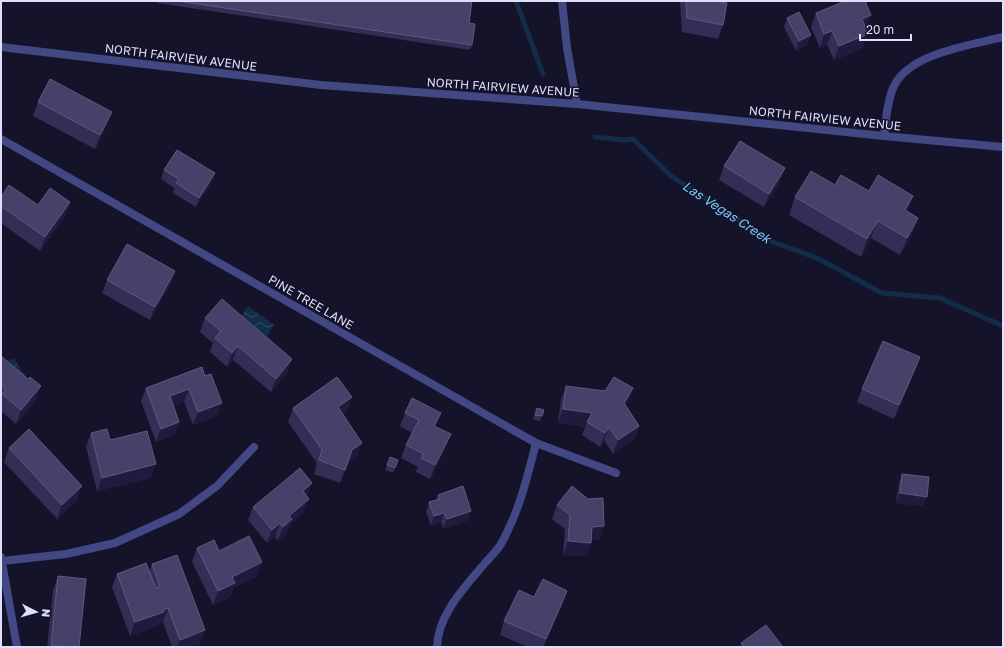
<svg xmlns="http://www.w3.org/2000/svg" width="1004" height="648" viewBox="0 0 1004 648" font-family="'Golos Text',sans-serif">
  <defs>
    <pattern id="water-waves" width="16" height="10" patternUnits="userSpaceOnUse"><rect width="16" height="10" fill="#122d4a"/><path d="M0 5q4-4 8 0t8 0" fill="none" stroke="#344b65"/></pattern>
  </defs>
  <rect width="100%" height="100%" fill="#15132a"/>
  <path fill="url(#water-waves)" d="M248,306L274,325L267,336L241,317Z
    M14,358L30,385L5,363Z"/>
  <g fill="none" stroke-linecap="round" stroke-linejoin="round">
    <path stroke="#122d4a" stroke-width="5" d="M516,1L543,74
      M595,137L624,140L633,139L671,176L773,242L817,258L882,293L940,298L1003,326"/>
    <path stroke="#434885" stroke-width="8" d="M437,647C438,614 465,587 485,563C490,557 497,551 501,544C519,512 527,478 536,443"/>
    <path stroke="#434885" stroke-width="8" d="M562,1L567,48L577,104
      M1003,37C971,45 910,53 894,86C887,101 886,120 884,136L1003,147
      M1,139L536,443L616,473
      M1,557L17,647
      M2,561L66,554L115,543L179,514L217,486L254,447"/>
    <path stroke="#434885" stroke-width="8" d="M1,47L321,85L577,104L884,136"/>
  </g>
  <path fill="#322e56" d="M157,1H472L469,23L472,45L470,50L157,3Z
    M680,1H715L723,25L718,39L682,32Z
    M816,13L866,28L863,48L834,60L827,45L820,48L811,27Z
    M787,18L808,45L796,51L784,27Z
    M38,102L107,125L95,149L33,116Z
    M724,166L785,168L780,182L764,207L719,180Z
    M164,170L211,183L196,207L173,193L174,188L161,179Z
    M835,185L869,191L913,196L907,211L918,218L912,235L900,255L871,238L861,257L789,215L795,197Z
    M1,197L38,205L70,202L65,216L40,251L1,223Z
    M175,271L170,285L150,320L102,293L107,280Z
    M205,318L292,359L287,373L271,392L233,360L227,367L210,352L213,343L200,332Z
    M1,356L36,400L16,424L1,411Z
    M920,357L915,371L894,419L857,402L862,389Z
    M202,367L217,416L193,425L184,402L174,406L179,422L174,435L156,442L141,401L146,388Z
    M566,386L605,391L633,388L628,402L626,406L639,426L634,439L613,454L604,440L600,447L582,435L585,427L558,423L561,400Z
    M293,408L347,411L342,414L357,456L348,463L340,483L314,474L317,463L288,422Z
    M537,408L544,410L540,421L533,419Z
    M405,413L436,426L446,447L430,479L416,472L418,467L401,458L406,445L412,433L400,426Z
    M91,433L110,440L151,478L97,491L86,447Z
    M9,448L77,500L57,519L4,462Z
    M390,457L398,460L393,473L385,470Z
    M902,474L923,506L896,503L899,483Z
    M438,495L471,511L468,520L443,529L441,522L431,526L426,512L429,502L436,500Z
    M307,496L304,512L290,525L287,533L278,540L275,537L267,543L248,520L253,507Z
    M557,505L600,540H592L586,556L563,555L565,529L552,519Z
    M197,548L219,551L257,576L233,588L230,597L213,605L192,562Z
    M152,564L200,644L192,647H172L163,622L160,623L159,625L130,636L112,587L117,574L149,572Z
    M58,576L79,647H47L53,590Z
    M563,604L543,647H528L500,635L504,621Z
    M741,643L783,647H740Z"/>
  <path fill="#1f1b3d" d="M871,15L866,28L857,32L862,19Z
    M832,31L827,45L820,48L824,34Z
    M868,34L863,48L834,60L839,46Z
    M811,35L808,45L796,51L799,41Z
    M112,112L107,125L95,149L100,135Z
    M785,168L780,182L764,207L769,194Z
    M215,173L211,183L196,207L199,198Z
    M913,196L906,213L905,210Z
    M70,202L65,216L40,251L45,237Z
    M918,218L912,235L900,255L907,238Z
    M878,221L871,238L861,257L867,239Z
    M175,271L170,285L150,320L155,307Z
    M238,346L233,360L227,367L232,353Z
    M920,357L915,371L894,419L899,405Z
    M292,359L287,373L271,392L276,379Z
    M41,386L36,400L16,424L21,410Z
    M633,388L628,402L619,416L624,403Z
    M189,389L184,402L165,409L170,396Z
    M352,397L347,411L333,421L338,407Z
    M222,403L217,416L193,425L198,412Z
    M563,409L592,413L587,422L585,427L558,423Z
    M441,413L436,426H434Z
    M179,422L174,435L156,442L161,429Z
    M639,426L634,439L613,454L618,440Z
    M609,427L604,440L600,447L605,433Z
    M451,434L446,447L430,479L435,465Z
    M362,443L357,456L347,463L352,450Z
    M156,464L151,478L97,491L102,478Z
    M312,483L307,496L303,491Z
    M82,486L77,500L57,519L62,505Z
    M900,493L927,497L923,506L896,503Z
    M309,499L304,512L290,525L287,533L278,540L283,527L289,516Z
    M471,511L468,520L443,529L447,519Z
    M444,513L441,522L431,526L434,516Z
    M280,523L275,537L267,543L272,530Z
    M604,526L600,540H587L592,527Z
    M568,541L591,543L586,556L563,555Z
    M262,562L257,576L233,588L230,597L213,605L218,591L232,577Z
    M567,591L563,604L543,647L546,639Z
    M168,608L163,622L160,623L159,625L130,636L135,622L163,610Z
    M205,630L200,644L192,647H177L180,640Z
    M51,645L67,647H50Z"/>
  <path fill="#454168" stroke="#5d5a7f" d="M178,1H472L469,23L475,24L472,45Z
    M686,1H715L727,3L723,25L687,18Z
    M845,1H865L871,15L862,19L868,34L839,46L832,31L824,34L816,13Z
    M799,12L811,35L799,41L787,18Z
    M50,79L112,112L100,135L38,102Z
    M740,141L785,168L769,194L724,166Z
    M177,150L215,173L199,198L176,183L179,179L164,170Z
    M811,171L835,185L841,175L869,191L878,175L913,196L905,210L918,218L907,238L878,221L867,239L795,197Z
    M9,185L38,205L50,188L70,202L45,237L1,206V197Z
    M127,244L175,271L155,307L107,280Z
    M222,299L292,359L276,379L238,346L232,353L215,338L221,331L205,318Z
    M883,341L920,357L899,405L862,389Z
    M1,356L28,379L30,377L41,386L21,410L2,394L6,390L1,386Z
    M202,367L205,376L211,374L222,403L198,412L189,389L170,396L179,422L161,429L146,388Z
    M337,377L352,397L338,407L362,443L352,450L345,470L319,460L322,450L293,408Z
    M614,377L633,388L624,403L639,426L618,440L609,427L605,433L587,422L592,413L563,409L566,386L605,391Z
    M412,398L441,413L434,426L451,434L435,465L421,458L424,454L406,445L419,420L405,413Z
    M537,408L544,410L542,416L535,415Z
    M29,429L82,486L62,505L9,448Z
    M107,429L110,440L147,431L156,464L102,478L91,433Z
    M390,457L398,460L395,468L387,465Z
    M300,468L312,483L303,491L309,499L289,516L292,519L283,527L280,523L272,530L253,507Z
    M902,474L929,477L927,497L900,493Z
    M463,486L471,511L447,519L444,513L434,516L429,502L440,499L438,495Z
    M572,486L588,499L603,498L604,526L592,527L591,543L568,541L570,515L557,505Z
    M249,536L262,562L232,577L235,583L218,591L197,548L214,540L219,551Z
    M177,555L205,630L180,640L168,608L163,610L164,612L135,622L117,574L146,563L156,588L160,587L152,564Z
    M58,576L86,579L79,647H67L51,645Z
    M543,579L567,591L546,639L504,621L519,590L534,597Z
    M766,625L783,647H745L741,643Z"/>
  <g text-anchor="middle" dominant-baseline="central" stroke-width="3" stroke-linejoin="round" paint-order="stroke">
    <g font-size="12" fill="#dfdffc" stroke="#15132a">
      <text transform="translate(181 57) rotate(7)">NORTH FAIRVIEW AVENUE</text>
      <text transform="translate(503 87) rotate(4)">NORTH FAIRVIEW AVENUE</text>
      <text transform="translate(825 118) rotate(6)">NORTH FAIRVIEW AVENUE</text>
      <text transform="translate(311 302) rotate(30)">PINE TREE LANE</text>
    </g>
    <g font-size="13" font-style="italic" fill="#76c8f4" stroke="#15132a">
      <text transform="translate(727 212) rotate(33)">Las Vegas Creek</text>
    </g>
  </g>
  <rect width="1004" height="648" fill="none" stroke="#dfdffc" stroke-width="4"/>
  <g transform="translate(36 612) rotate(96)" stroke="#15132a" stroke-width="3" paint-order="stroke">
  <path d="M0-3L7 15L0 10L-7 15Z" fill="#dfdffc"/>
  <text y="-6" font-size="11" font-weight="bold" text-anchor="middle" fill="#dfdffc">N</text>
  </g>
  <path d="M860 34v6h51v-6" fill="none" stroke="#dfdffc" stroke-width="2"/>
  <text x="866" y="34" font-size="12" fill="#dfdffc" stroke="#15132a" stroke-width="3" paint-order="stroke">20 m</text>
</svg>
